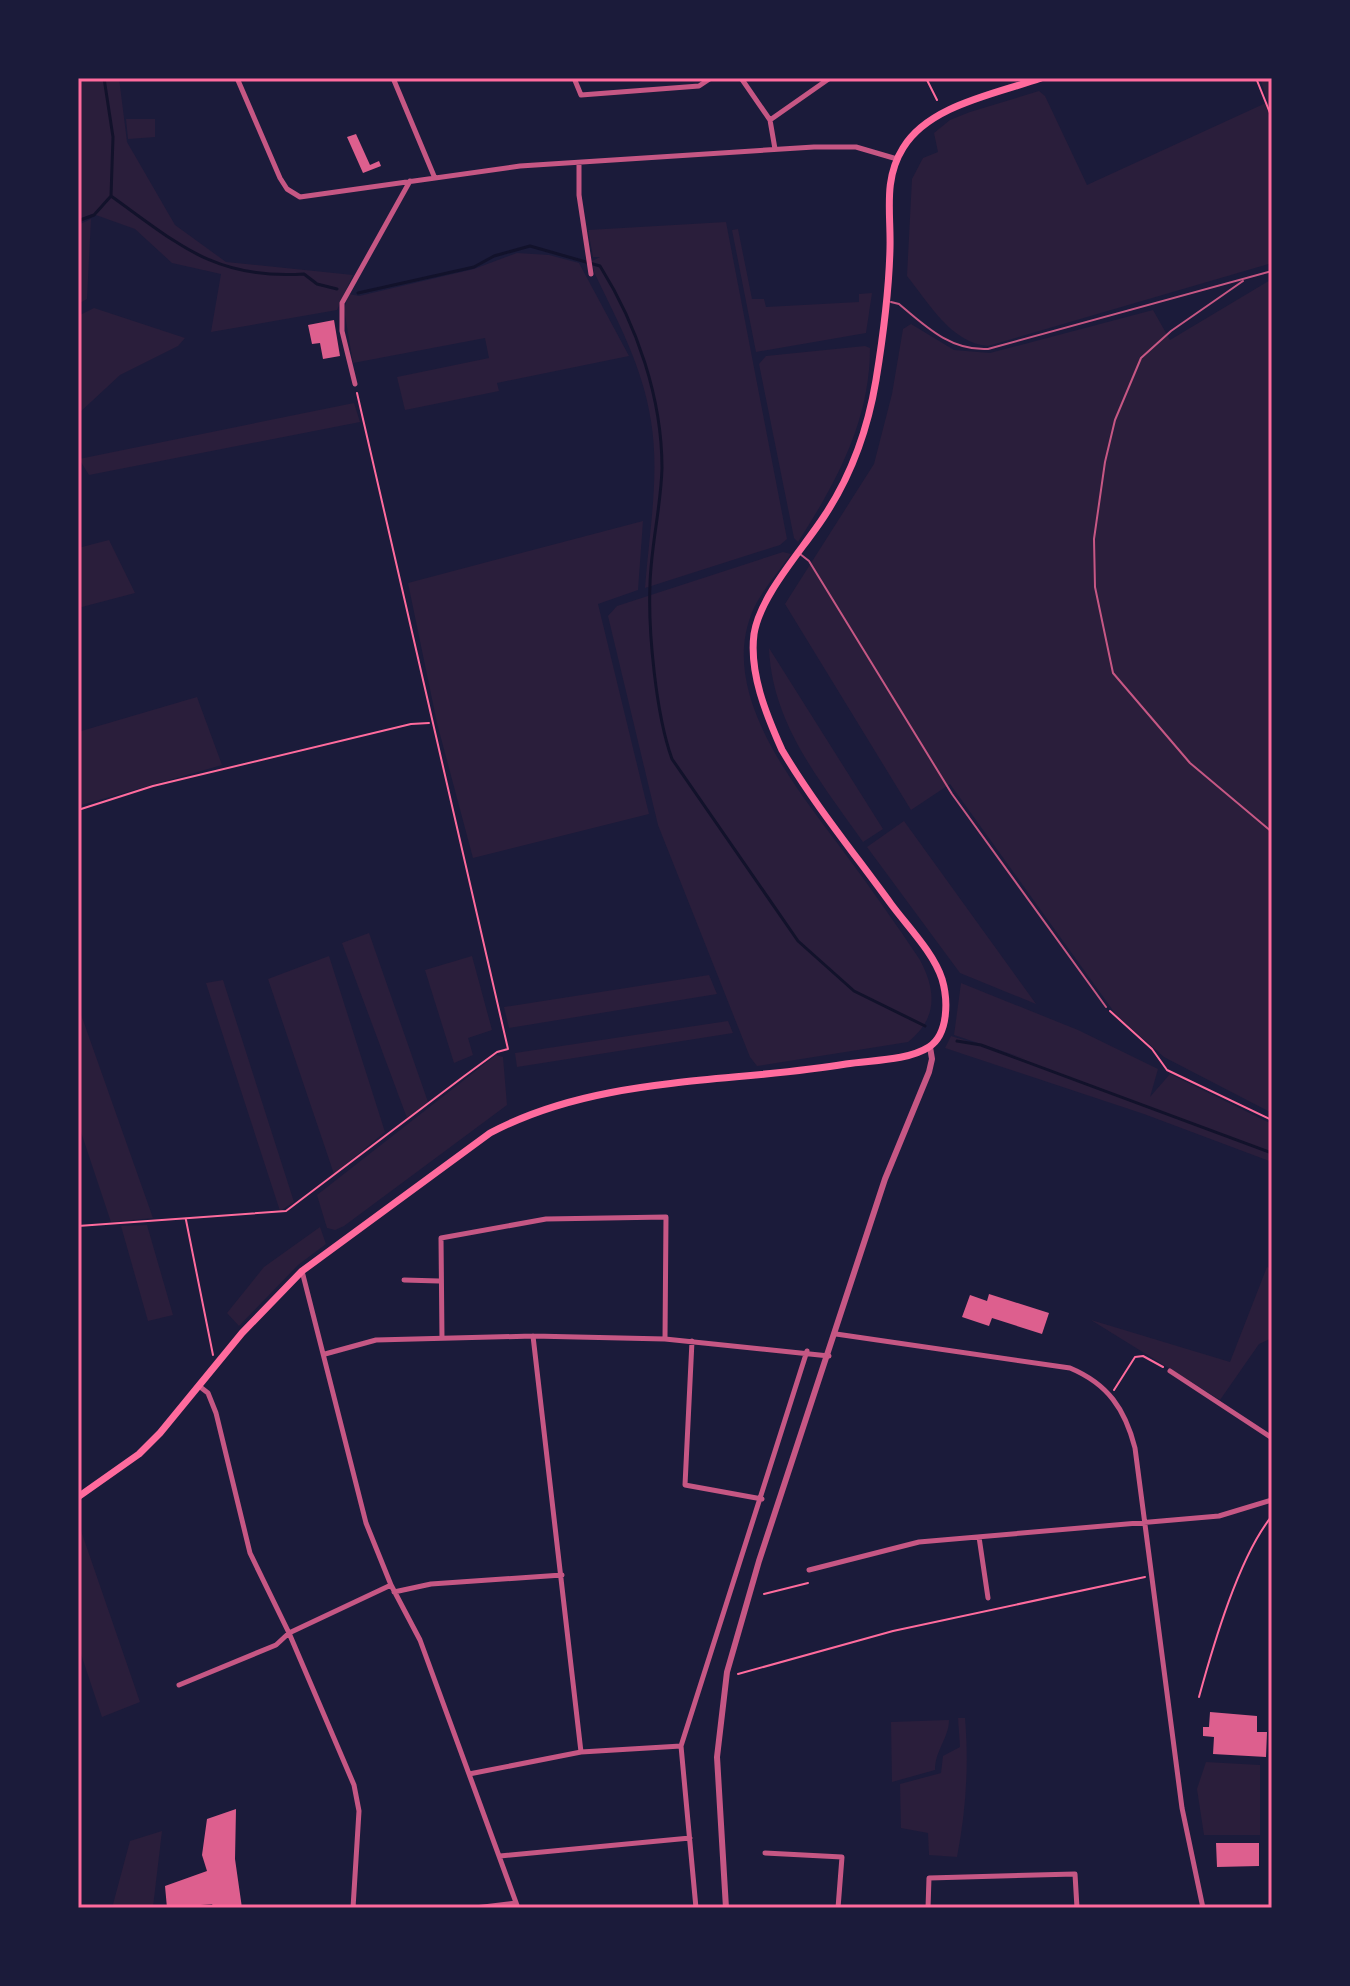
<svg xmlns="http://www.w3.org/2000/svg" width="1350" height="1986" viewBox="0 0 1350 1986" font-family="Roboto,sans-serif">
  <rect width="100%" height="100%" fill="#1b1b3a"/>
  <path fill="#2a1e3b" d="M78,78H119L127,142L175,225L226,262L353,275L337,310L211,332L221,274L172,263L135,229L93,214L78,219Z
    M1260,78H1272V263L988,346C951,343 929,303 907,276L912,179L923,158L938,152L934,133L950,120L970,112L1039,91L1045,96L1087,185L1268,102Z
    M126,119H155V137L128,139Z
    M91,219L87,299L78,304V225Z
    M726,222L787,539L780,545L645,588C649,534 660,475 651,421C643,367 617,320 594,272L592,261L600,257H593L588,230Z
    M738,229L752,299H764L766,307L859,302V294L872,293L866,333L756,352L732,230Z
    M517,253L549,255L579,263L629,356L497,383L499,391L405,410L397,377L489,358L485,338L353,363L344,309L349,294L359,296L474,269Z
    M1272,279V1113L1164,1057L1117,1016L950,784L911,810L785,604L874,464L892,394L903,329L911,324L954,350L990,353L1153,310L1170,340Z
    M94,308L185,338L178,346L120,375L78,414V316Z
    M865,346L870,348C870,421 836,483 798,542L794,538L759,364L766,356Z
    M354,403L360,422L89,475L79,459Z
    M643,521L638,590L598,604L649,814L473,858L437,723L408,583Z
    M109,540L135,593L78,608V548Z
    M783,552L791,554C778,573 759,593 751,615C719,699 801,793 846,855C872,890 896,924 920,960C937,992 937,1019 908,1042L757,1066L750,1057L658,825L608,616L617,606Z
    M769,648L883,829L863,842C821,782 772,724 769,648Z
    M197,697L222,765L78,806V732Z
    M904,821L1036,1004L960,973L867,847Z
    M369,933L428,1102L407,1118L342,943Z
    M329,956L385,1132L334,1174L268,979Z
    M472,956L492,1030L468,1038L473,1055L454,1063L425,970Z
    M709,975L717,994L509,1028L504,1007Z
    M223,980L294,1202L280,1211L206,983Z
    M961,983L1078,1030L1158,1069L1150,1097L1170,1074L1272,1124V1162L1144,1114L945,1048L951,1036L1026,1059L954,1035Z
    M78,1006L153,1218L111,1222L78,1123Z
    M728,1021L733,1033L517,1067L515,1053Z
    M496,1055L503,1057L507,1105L344,1226L335,1230L327,1228L317,1195Z
    M147,1225L173,1315L148,1321L121,1226Z
    M320,1227L326,1244L298,1265L239,1326L227,1313L264,1267Z
    M1267,1267L1272,1269V1338L1259,1344L1220,1400L1091,1320L1230,1362Z
    M78,1522L140,1702L102,1717L78,1645Z
    M958,1718H965C969,1765 966,1811 957,1857L929,1855L928,1833L901,1828L900,1784L941,1773L943,1756L960,1747Z
    M949,1720C949,1738 935,1750 935,1770L892,1782L891,1722Z
    M1206,1762L1260,1765V1835H1204L1197,1789Z
    M162,1831L153,1907L112,1908L130,1841Z"/>
  <g fill="none" stroke-linecap="round" stroke-linejoin="round">
    <path stroke="#12122b" stroke-width="3" d="M104,78L113,137L111,196
      M111,196C178,244 215,280 304,274L317,284L337,289
      M78,221L94,215L111,196
      M358,293L474,267L494,256L530,246L600,266C637,325 662,398 662,468C661,507 651,545 650,584C648,631 656,715 672,759L798,941L854,991L925,1026
      M957,1041L981,1045L1272,1153"/>
  </g>
  <path fill="#dd5f8e" d="M356,134L370,165L379,161L381,166L363,173L347,137Z
    M334,320L340,356L323,359L320,343L312,344L308,325Z
    M989,1294L1049,1313L1042,1334L992,1318L989,1326L962,1317L970,1295L987,1301Z
    M1210,1712L1257,1716V1732H1267L1266,1757L1213,1754L1214,1737L1203,1736V1727H1209Z
    M236,1809L235,1859L242,1908H214L212,1904L167,1908L165,1886L207,1871L202,1855L207,1819Z
    M1216,1843H1259V1866L1217,1867Z"/>
  <g fill="none" stroke-linecap="round" stroke-linejoin="round">
    <path stroke="#ff6b9d" stroke-width="2" d="M926,78L937,100
      M1256,78L1272,118
      M78,810L153,786L411,724L429,723
      M1110,1011L1152,1049L1167,1070L1272,1120
      M186,1220L213,1355
      M78,1226L286,1211L463,1077L497,1052L508,1049L357,393
      M1114,1390L1135,1357L1143,1356L1163,1367
      M764,1594L808,1583
      M738,1674L893,1631L1145,1577
      M1199,1697C1213,1646 1239,1556 1272,1516"/>
    <path stroke="#c65784" stroke-width="2" d="M1243,281L1171,331L1141,358L1115,420L1105,462L1094,539L1095,587L1113,673L1190,763L1272,832
      M891,302L899,304C926,327 951,351 988,349L1272,271
      M800,554L809,561L952,794L1106,1007"/>
    <path stroke="#c65784" stroke-width="5" d="M237,78L280,178L287,189L300,197L520,166L814,147H856L897,159
      M393,78L434,176
      M574,78L581,95L699,86L711,78
      M741,78L770,120L775,149
      M770,120L830,78
      M579,164V195L591,274
      M355,384L342,331V303L410,181
      M302,1271L366,1523L391,1585L420,1640L518,1908
      M404,1280L439,1281
      M836,1334L1070,1368C1108,1384 1125,1409 1135,1448L1182,1808L1203,1908
      M533,1336L581,1752
      M442,1338L441,1238L546,1219L666,1217L665,1339
      M692,1341L685,1485L762,1499
      M325,1354L376,1340L533,1336L665,1339L829,1356
      M1170,1371L1272,1438
      M199,1386L208,1393L216,1413L250,1553L289,1633L354,1785L359,1811L353,1908
      M979,1537L988,1598
      M809,1570L919,1542L1219,1516L1272,1500
      M394,1592L431,1584L562,1575
      M179,1685L276,1645L289,1633L391,1585
      M469,1774L581,1752L681,1746
      M765,1853L842,1857L838,1908
      M500,1856L690,1838
      M475,1908L516,1903
      M696,1908L681,1746L807,1351
      M928,1908L929,1878L1075,1874L1077,1908"/>
    <path stroke="#c65784" stroke-width="6" d="M726,1908L717,1757L727,1672L759,1561L885,1179L929,1072L932,1059L930,1047"/>
    <path stroke="#ff6b9d" stroke-width="7" d="M78,1497L139,1454L160,1433L242,1333L302,1271L490,1133C599,1075 727,1084 846,1064C871,1060 907,1061 929,1047C949,1034 948,999 942,979C933,952 908,927 891,904C854,853 814,804 782,750C766,714 749,673 754,634C760,595 804,548 825,515C852,474 868,428 876,380C883,337 889,292 890,248C891,213 883,180 903,148C929,105 996,94 1041,78"/>
  </g>
  <rect width="1350" height="1986" fill="none" stroke="#1b1b3a" stroke-width="160"/>
  <rect x="80" y="80" width="1190" height="1826" fill="none" stroke="#ff6b9d" stroke-width="3"/>
</svg>
